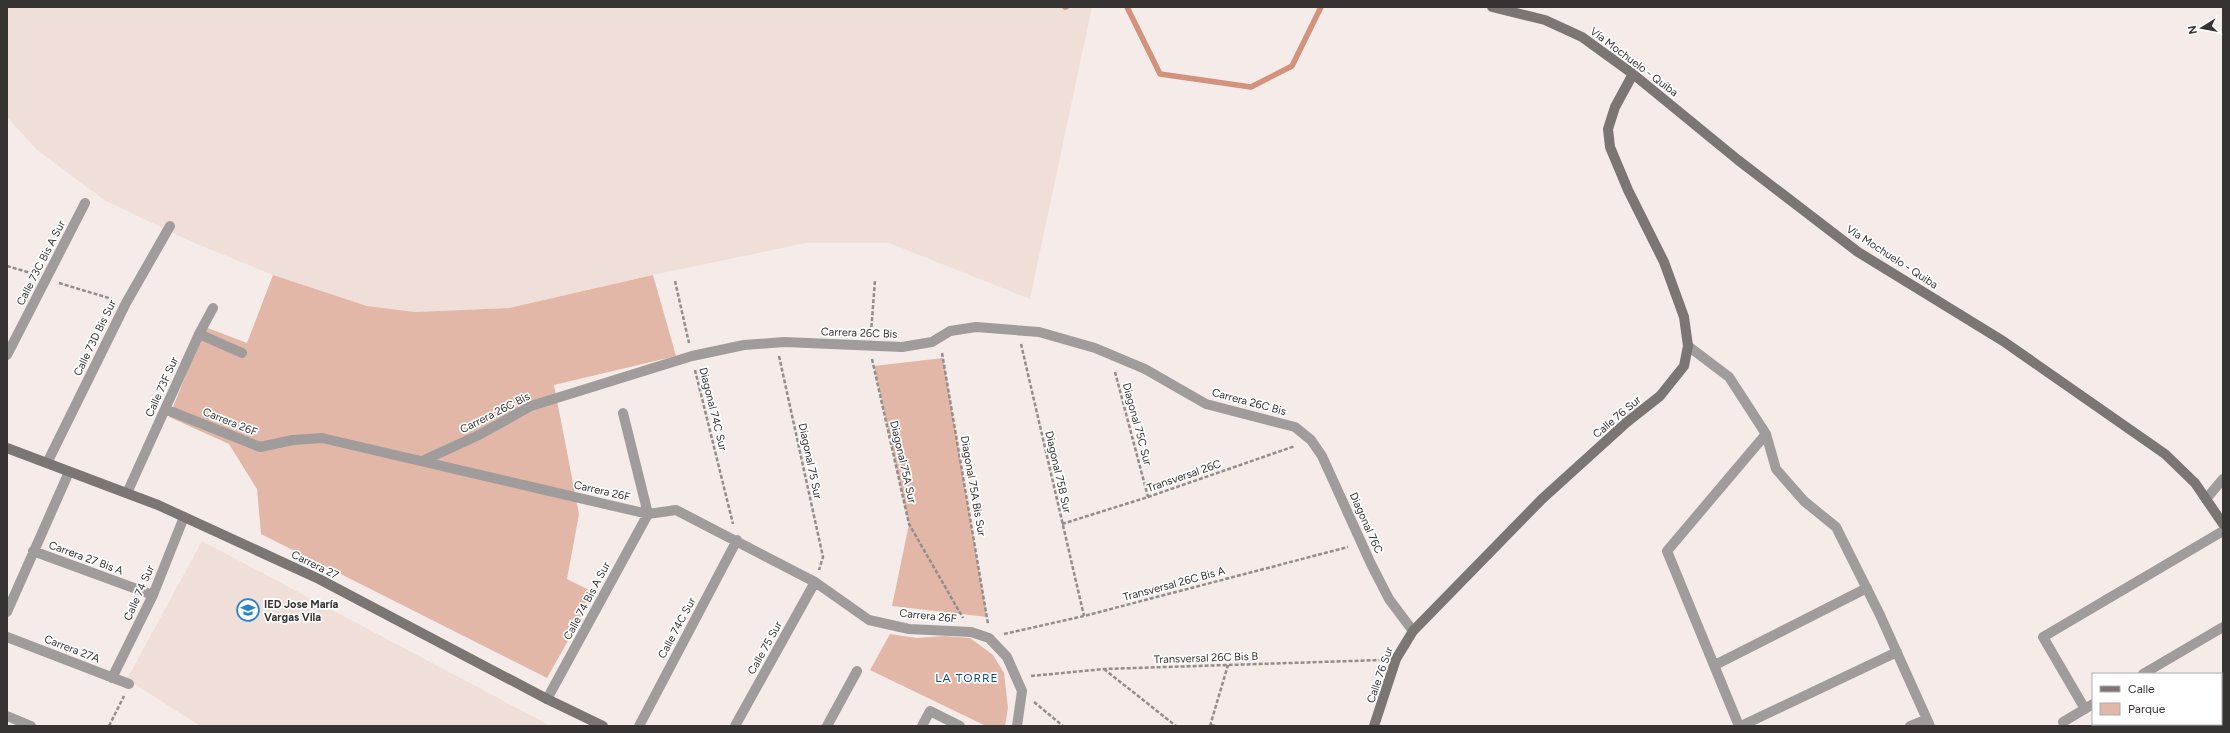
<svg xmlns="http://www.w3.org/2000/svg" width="2230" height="733" viewBox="0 0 2230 733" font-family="Figtree,sans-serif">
  <rect width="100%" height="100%" fill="#f5ece9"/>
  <path fill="#f0dfd9" d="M7,7H1092L1030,299L889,243H806L653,275L509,308L415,312L367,306L273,275L192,242L104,200L37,150L7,117Z
    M202,541L551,726H200L127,679Z"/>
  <path fill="#e2b7a8" d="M273,275L367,306L415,312L509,308L653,275L676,356L554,385L579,514L567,579L595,593L547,678L261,534L257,489L229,444L169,417L205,327L247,343Z
    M943,358L987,617L892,606L909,524L874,366Z
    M890,634L917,638L944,636L970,638L993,655L1004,673L1008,708L1005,726H986L870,670Z"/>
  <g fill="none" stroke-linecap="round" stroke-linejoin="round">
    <path stroke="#d2927d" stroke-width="5.5" d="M1065,7H1066
      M1127,7L1160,74L1251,87L1292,66L1321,7"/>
    <path stroke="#938d8b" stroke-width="2.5" stroke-dasharray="4 2" stroke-linecap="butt" d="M7,266L34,274
      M675,281L689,343
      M59,283L112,299
      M871,333L875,280
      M1021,344L1084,616
      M942,353L988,624
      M779,356L823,557L819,570
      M872,359L909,524L963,618
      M695,370L733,524
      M1115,372L1148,497
      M1062,524L1148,497L1295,446
      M1004,634L1084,616L1348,547
      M1104,669L1176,726
      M1031,676L1104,669L1382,660
      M1034,702L1063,726
      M1211,725L1216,726
      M109,726L124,696
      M1210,726L1228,665"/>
    <path stroke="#a09c9b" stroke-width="10" d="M2143,674L2223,627
      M2063,722L2093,704"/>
    <path stroke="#a09c9b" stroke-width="10" d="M199,334L213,308
      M1688,346L1729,377L1766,434L1776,469L1804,501L1836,527L1880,615L1930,726
      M7,355L85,203
      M165,409L260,447L293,440L322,438L648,514L676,510L815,582L869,620L909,629L971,632L989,638L1007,657L1022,691L1017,726
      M623,413L648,514
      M422,461L479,435L531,406L692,356L744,345L784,342L902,347L932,342L950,331L976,327L1039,332L1095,348L1145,369L1206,404L1295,427L1311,440L1322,456L1371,564L1389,599L1413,631
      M47,463L126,303L170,226
      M127,493L199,334L242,353
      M2206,499L2223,479
      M33,551L153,595
      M7,612L69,472
      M7,637L129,684
      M1715,665L1867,588
      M112,678L153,595L184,517
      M547,699L648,514
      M2085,709L2043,637L2223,531
      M7,716L31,726
      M2169,724L2170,726
      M639,726L737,540
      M735,726L815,582
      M827,726L857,671
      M922,726L930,711L960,726
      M1739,726L1667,551L1766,434
      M1741,726L1897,652
      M1910,726L1927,719"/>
    <path stroke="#7b7573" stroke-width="10" d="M1492,7L1545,20L1582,37L1633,74L1738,160L1858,252L2003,341L2165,454L2195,483L2223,524
      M7,448L158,505L319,579L547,699L603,726
      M1374,726L1396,659L1413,631L1542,499L1627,422L1660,396L1684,366L1688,346L1684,317L1664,262L1628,190L1610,147L1608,129L1615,107L1633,74"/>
  </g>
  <defs>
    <g id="school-ring" transform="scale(1.15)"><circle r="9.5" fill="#fff" stroke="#2982d0" stroke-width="1.5"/><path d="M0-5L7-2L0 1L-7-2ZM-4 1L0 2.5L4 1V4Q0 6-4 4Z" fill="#2982d0"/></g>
  </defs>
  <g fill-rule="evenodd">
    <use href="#school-ring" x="248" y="610"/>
  </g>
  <g text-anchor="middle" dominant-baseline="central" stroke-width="3.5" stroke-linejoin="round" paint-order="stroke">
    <g font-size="11" fill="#373332" stroke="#fff">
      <text transform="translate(1634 62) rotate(37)">Vía Mochuelo - Quiba</text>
      <text transform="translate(1892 257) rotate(33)">Vía Mochuelo - Quiba</text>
      <text transform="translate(41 263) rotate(-63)">Calle 73C Bis A Sur</text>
      <text transform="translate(859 333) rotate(2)">Carrera 26C Bis</text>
      <text transform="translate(95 338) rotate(-64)">Calle 73D Bis Sur</text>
      <text transform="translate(162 387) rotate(-66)">Calle 73F Sur</text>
      <text transform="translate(1249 402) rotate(15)">Carrera 26C Bis</text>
      <text transform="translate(713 409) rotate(76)">Diagonal 74C Sur</text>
      <text transform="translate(495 413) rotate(-27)">Carrera 26C Bis</text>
      <text transform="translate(1617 417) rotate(-40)">Calle 76 Sur</text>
      <text transform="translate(230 422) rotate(22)">Carrera 26F</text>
      <text transform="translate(1137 424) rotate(75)">Diagonal 75C Sur</text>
      <text transform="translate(810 461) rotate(78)">Diagonal 75 Sur</text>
      <text transform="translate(903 462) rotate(77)">Diagonal 75A Sur</text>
      <text transform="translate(1058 472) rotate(77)">Diagonal 75B Sur</text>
      <text transform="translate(1184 476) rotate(-19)">Transversal 26C</text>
      <text transform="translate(973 486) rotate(80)">Diagonal 75A Bis Sur</text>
      <text transform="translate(602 491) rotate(13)">Carrera 26F</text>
      <text transform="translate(1366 523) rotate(66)">Diagonal 76C</text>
      <text transform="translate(86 558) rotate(20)">Carrera 27 Bis A</text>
      <text transform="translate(315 565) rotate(26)">Carrera 27</text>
      <text transform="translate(1174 584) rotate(-15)">Transversal 26C Bis A</text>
      <text transform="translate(139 593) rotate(-66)">Calle 74 Sur</text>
      <text transform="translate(587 601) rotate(-62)">Calle 74 Bis A Sur</text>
      <text transform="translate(928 616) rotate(6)">Carrera 26F</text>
      <text transform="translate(677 628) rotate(-62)">Calle 74C Sur</text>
      <text transform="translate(765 648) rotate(-61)">Calle 75 Sur</text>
      <text transform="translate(72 649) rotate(21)">Carrera 27A</text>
      <text transform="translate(1206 658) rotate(-2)">Transversal 26C Bis B</text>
      <text transform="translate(1380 675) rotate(-71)">Calle 76 Sur</text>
    </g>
    <g font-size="11" font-weight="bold" fill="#373332" stroke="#fff" text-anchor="start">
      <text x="264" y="604">IED Jose María<tspan x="264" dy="13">Vargas Vila</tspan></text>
    </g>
    <g font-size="12" letter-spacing="1" fill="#154d7e" stroke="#fff">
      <text x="967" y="678">LA TORRE</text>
    </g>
  </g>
  <rect width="2230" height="733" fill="none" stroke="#373332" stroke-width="16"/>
  <rect x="2092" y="673" width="130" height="52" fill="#ffffff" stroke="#afadad"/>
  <rect x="2100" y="686" width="20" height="6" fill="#7b7573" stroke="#afadad"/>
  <text x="2128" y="693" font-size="12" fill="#373332">Calle</text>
  <rect x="2100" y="703" width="20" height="12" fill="#e2b7a8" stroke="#afadad"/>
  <text x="2128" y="713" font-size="12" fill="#373332">Parque</text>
  <g transform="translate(2202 28) rotate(259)" stroke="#ffffff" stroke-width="3" paint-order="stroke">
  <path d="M0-3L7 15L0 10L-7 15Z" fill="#373332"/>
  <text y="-6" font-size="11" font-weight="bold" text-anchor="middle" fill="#373332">N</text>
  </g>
</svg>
